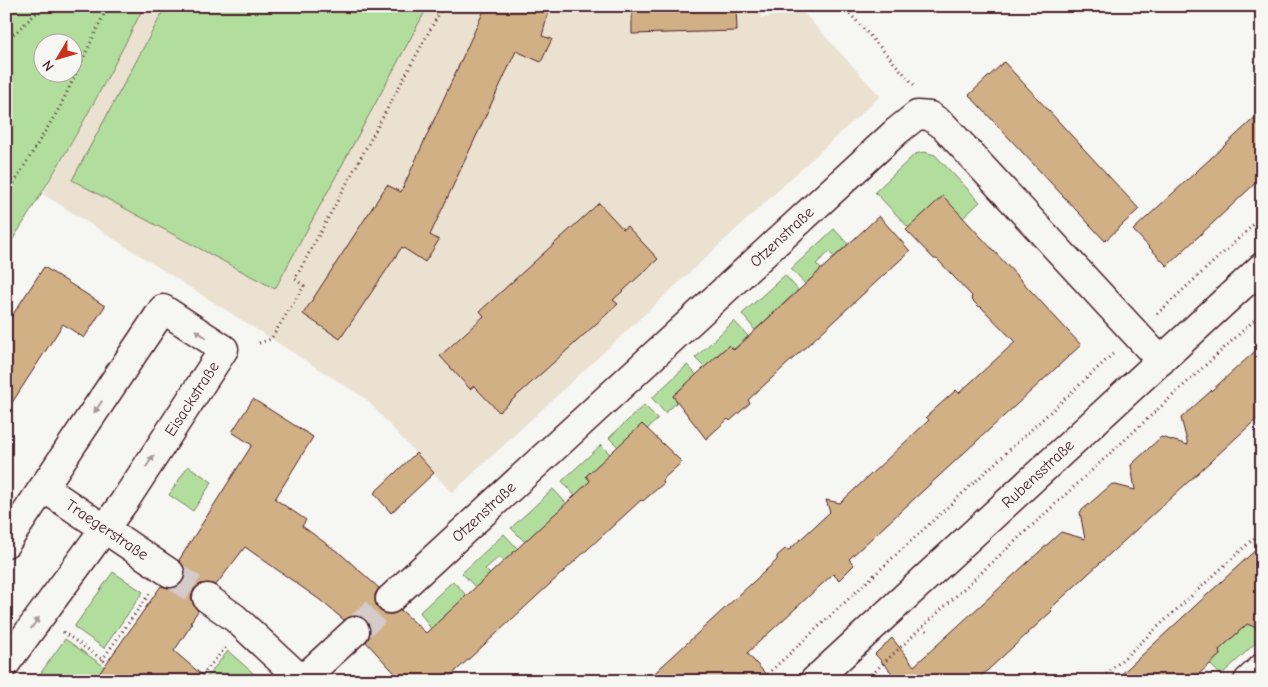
<svg xmlns="http://www.w3.org/2000/svg" width="1268" height="687" viewBox="0 0 1268 687" font-family="'Comic Neue',sans-serif">
  <rect width="100%" height="100%" fill="#f6f6f2"/>
  <filter id="ink" filterUnits="userSpaceOnUse"><feTurbulence type="fractalNoise" baseFrequency=".02" numOctaves="2"/><feDisplacementMap in="SourceGraphic" scale="10" xChannelSelector="R" yChannelSelector="G"/><feConvolveMatrix kernelMatrix="1 2 1 2 8 2 1 2 1" color-interpolation-filters="sRGB"/></filter>
  <g filter="url(#ink)">
    <path fill="#ebe1d1" d="M144,6H761V18L802,11L880,96L452,493L366,399L43,194L99,95Z"/>
    <path fill="#b1de9d" stroke="#7e7e64" fill-rule="evenodd" d="M6,6H144C103,90 57,171 6,250ZM42,42H72V72H42Z
      M166,6H428L275,289L72,180Z
      M924,152L935,155L980,202L963,218L909,228L875,192L915,154Z
      M834,229L848,244L834,257L829,252L816,264L821,269L805,284L791,269Z
      M785,275L798,290L755,330L742,314Z
      M734,321L748,336L734,349L729,345L716,356L721,362L709,372L695,358Z
      M687,365L701,379L686,384L673,396L677,402L665,413L652,398Z
      M644,405L658,419L647,429L642,424L623,452L609,438Z
      M601,445L615,459L598,465L586,476L591,481L575,496L562,481Z
      M188,466L212,482L193,511L169,495Z
      M553,489L567,504L525,542L511,528Z
      M504,534L518,549L504,561L499,557L485,569L490,574L476,588L462,573Z
      M113,572L143,592L104,648L74,627Z
      M453,581L467,596L431,629L420,612Z
      M1258,614L1262,618V637L1221,675L1207,661L1212,662L1220,655L1219,650Z
      M65,639L105,667L95,681H35Z
      M228,651L262,681H209L206,678Z"/>
    <path fill="#d2b085" stroke="#4a1f2b" d="M486,6H550L542,36L552,39L541,62L516,51L430,235L439,240L425,262L402,247L340,339L303,314L387,185L401,192Z
      M632,6H736L737,31L632,34Z
      M1004,62L1139,209L1105,241L969,95Z
      M1262,111V177L1167,266L1133,230Z
      M943,196L1081,345L849,559L854,565L839,580L833,574L747,653L772,681H646L777,560V556L785,549L789,550L830,512L826,500L840,503L929,420L926,417L956,390L959,393L1015,342L981,307L978,306L971,299L972,296L937,259H934L906,230Z
      M599,203L623,229L627,226L658,259L613,300L618,304L499,412L474,386L470,389L440,356L484,316L480,311Z
      M879,216L910,251L748,400L750,403L730,421L728,419L706,439L673,396L729,345L734,350Z
      M44,267L105,306L84,338L63,324L6,412V325Z
      M1262,345V414L1050,609L1052,611L976,681H899L875,654L892,638L914,666L1061,532L1085,539L1080,512L1112,484L1135,490L1131,465L1161,437L1188,445L1181,418Z
      M253,399L313,437L275,499L306,520L302,526L342,555L379,588L375,594V602L379,610L385,614H393L401,610L426,633L571,499L590,481L586,476L642,424L682,462L662,480L664,483L643,501L641,500L445,681H402L366,642L370,636V628L366,620L359,616H352L344,620L320,600L245,547L216,585L209,583L201,584L194,589L191,597L193,604L198,611L190,623L192,624L174,651L209,681H94L161,586L168,588L176,587L183,581L186,574L184,567L179,560L252,445L232,432Z
      M416,453L434,473L391,513L374,493Z
      M1262,544V610L1258,614L1262,630L1247,624L1219,650L1220,655L1191,681H1114Z"/>
    <g fill="none" stroke-linecap="round" stroke-linejoin="round">
      <path stroke="#d4cbca" stroke-width="28" stroke-dasharray="28 14" stroke-linecap="butt" d="M170,573L207,598
        M355,631L390,599"/>
      <g stroke="#4a1f2b" stroke-width="31">
        <path id="minor" d="M44,488L170,573
          M6,543L163,309L224,349L124,502L6,663
          M207,598L235,618L303,681
          M390,599L897,131L917,115L930,116L944,126L1161,361
          M302,680L355,631
          M814,681L1262,267
          M1248,681L1262,668"/>
      </g>
      <path stroke="#4a1f2b" stroke-width="3" stroke-dasharray="1 4" stroke-linecap="butt" d="M98,6L106,11
        M843,6L916,87
        M737,8L762,6
        M6,41L44,6
        M6,196L60,107L108,6
        M1157,314L1262,217
        M259,343L271,339L304,286L295,279L443,6
        M923,626L929,634
        M63,632L107,663
        M102,660L150,593
        M202,675L226,647
        M760,681L1115,352
        M864,681L1262,313
        M1099,681L1262,531"/>
      <use href="#minor" stroke="#f6f6f2" stroke-width="28"/>
    </g>
    <defs><path id="oneway-solid" d="M-6-.8H1V-3.2L6.5 0L1 3.2V.8H-6Z" transform="scale(1.25)"/></defs>
    <g fill="#a99598">
      <use href="#oneway-solid" transform="translate(201 334) rotate(-147)"/>
      <use href="#oneway-solid" transform="translate(98 407) rotate(124)"/>
      <use href="#oneway-solid" transform="translate(150 461) rotate(-56)"/>
      <use href="#oneway-solid" transform="translate(35 623) rotate(-54)"/>
    </g>
  </g>
  <g text-anchor="middle" dominant-baseline="central" stroke-width="5" stroke-linejoin="round" paint-order="stroke">
    <g font-size="16" fill="#4a1f2b" stroke="#f6f6f2">
      <text transform="translate(782 237) rotate(-43)">Otzenstraße</text>
      <text transform="translate(192 399) rotate(-57)">Eisackstraße</text>
      <text transform="translate(1038 474) rotate(-43)">Rubensstraße</text>
      <text transform="translate(484 512) rotate(-43)">Otzenstraße</text>
      <text transform="translate(107 530) rotate(34)">Traegerstraße</text>
    </g>
  </g>
  <rect width="1268" height="687" fill="none" stroke="#f6f6f2" stroke-width="25"/>
  <rect x="12" y="12" width="1243" height="662" fill="none" stroke="#4a1f2b" stroke-width="2" filter="url(#ink)"/>
  <g transform="translate(58 58) rotate(232)"><circle r="24" fill="#f6f6f2" stroke="#b1a0a2"/>
  <path d="M0-4L9 19L0 12L-9 19Z" fill="#c8321e"/>
  <text y="-8" font-size="14" font-weight="bold" text-anchor="middle" fill="#4a1f2b">N</text>
  </g>
</svg>
